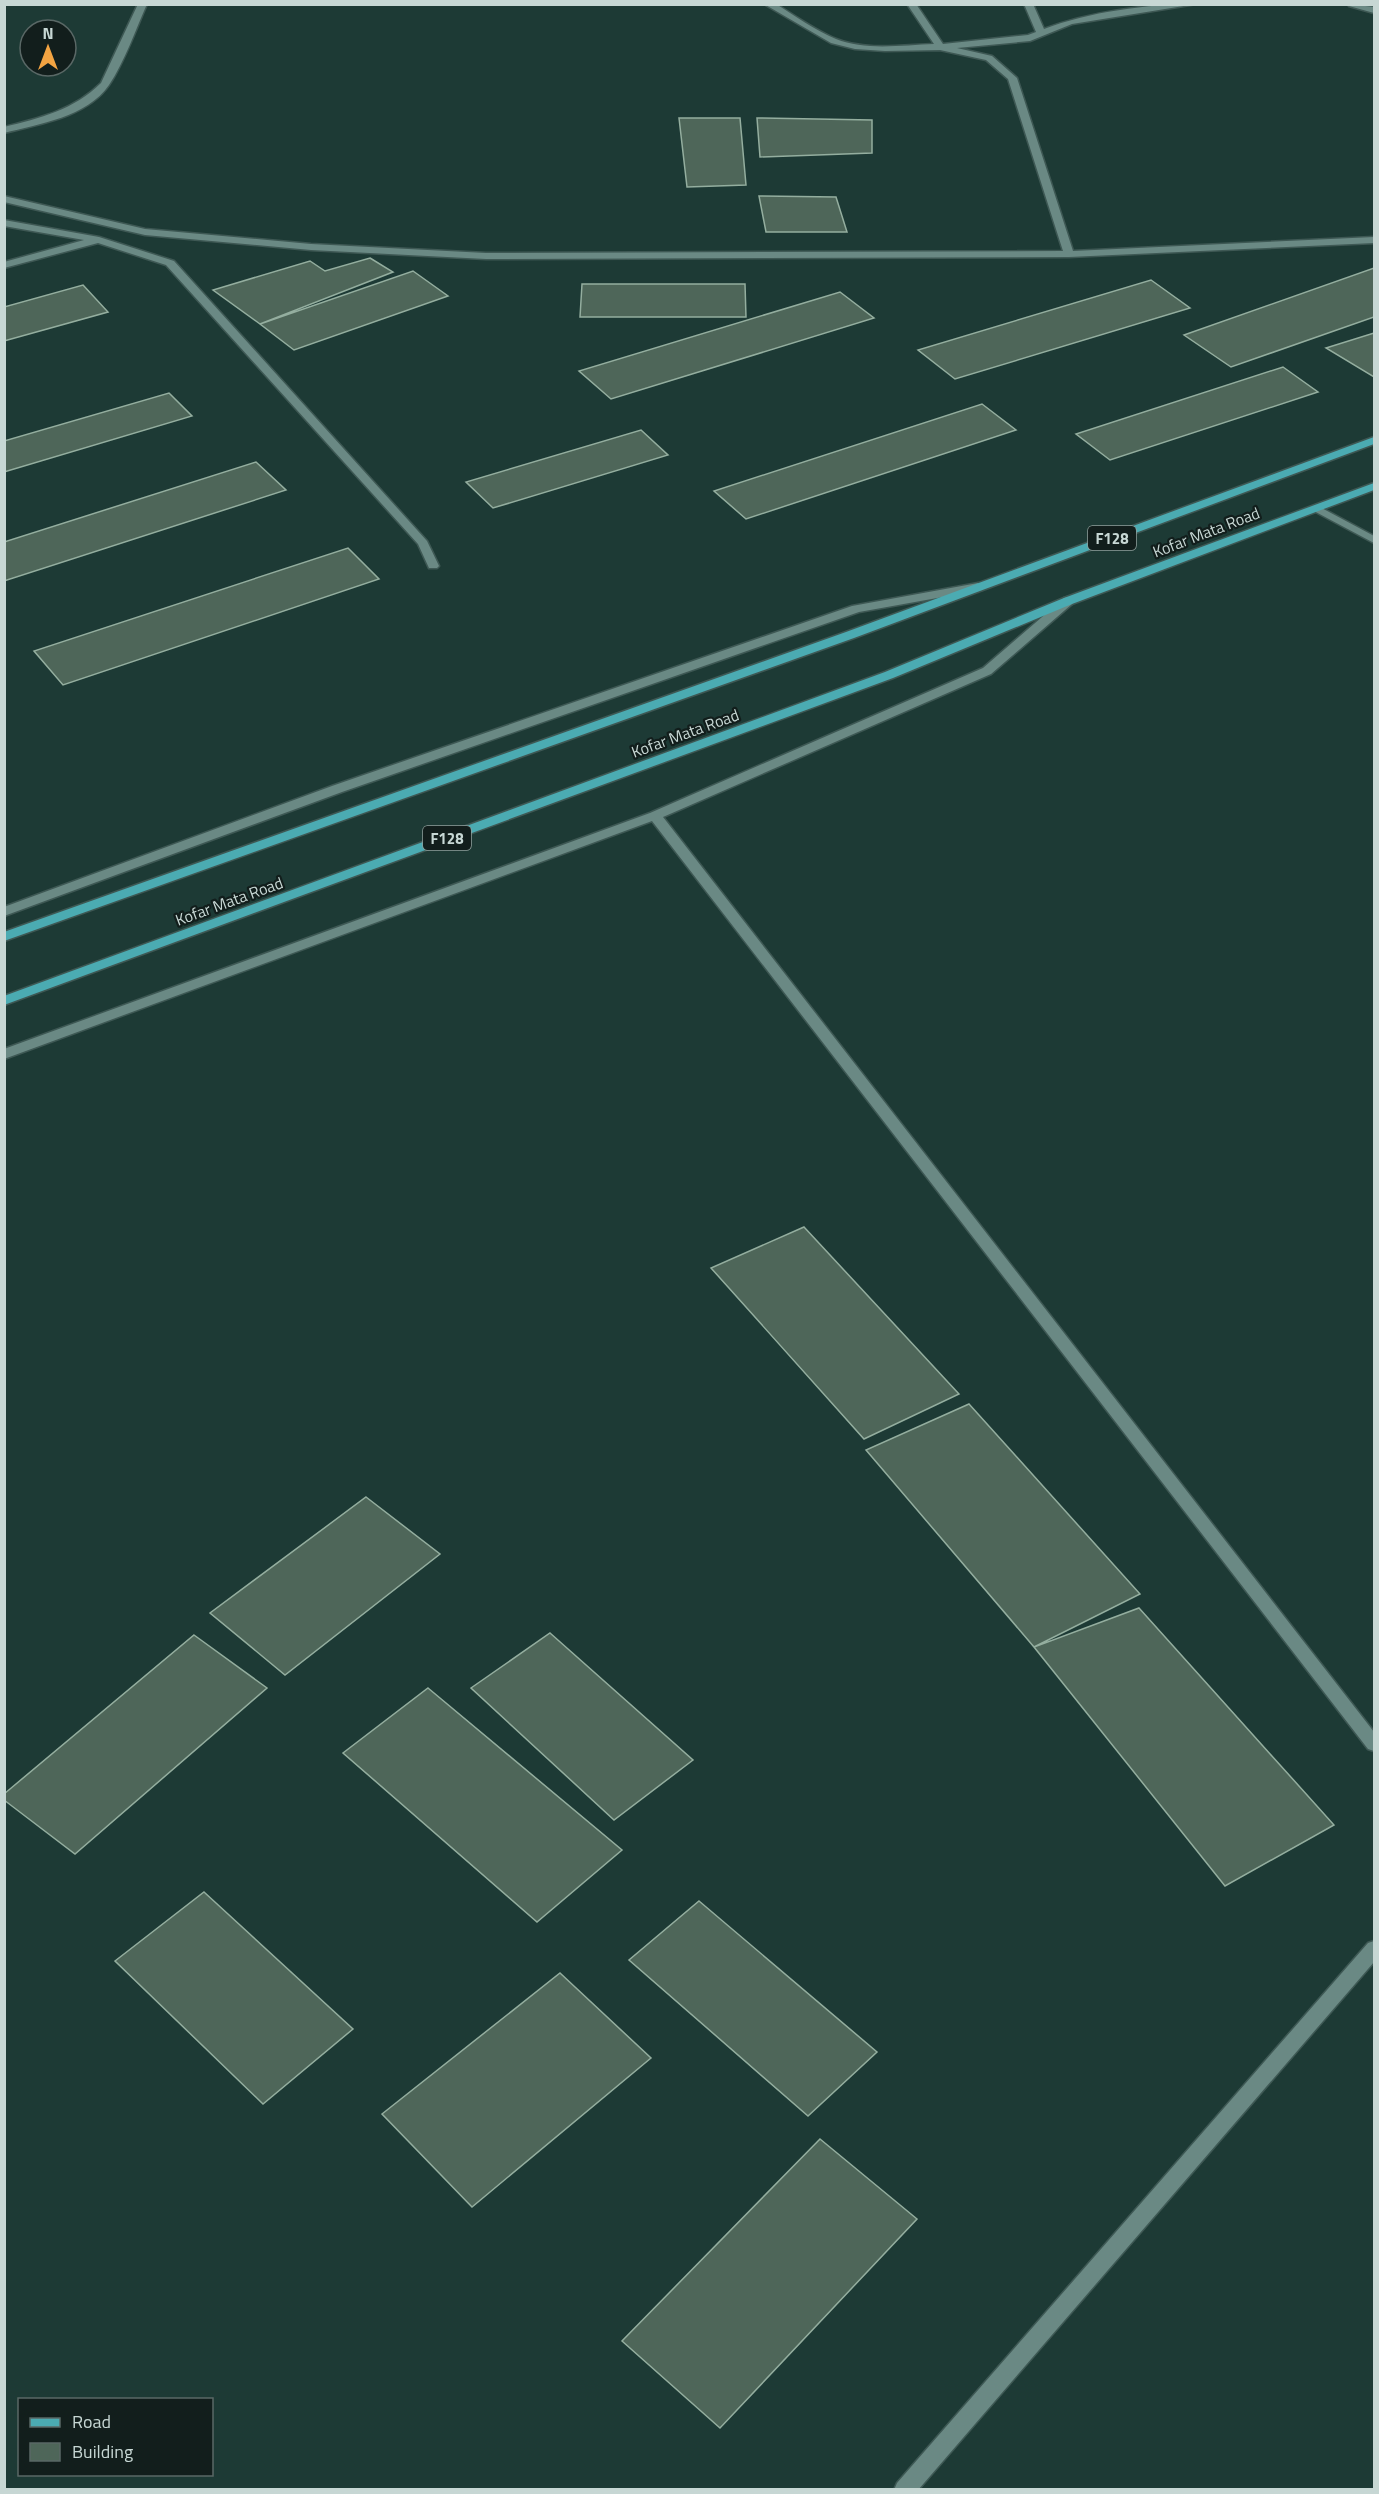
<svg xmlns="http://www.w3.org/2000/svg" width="1379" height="2494" viewBox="0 0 1379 2494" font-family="'Titillium Web',sans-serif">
  <rect width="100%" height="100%" fill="#1d3a35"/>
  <path fill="#4e6659" stroke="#94ae9f" stroke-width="1.5" d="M679,118H740L746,185L687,187Z
    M757,118L872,120V153L760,157Z
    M759,196L836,197L847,232H766Z
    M370,258L393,272L260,324L213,290L310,261L325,271Z
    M1374,268V317L1231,367L1184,335Z
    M413,271L448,296L294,350L260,324Z
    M1151,280L1190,308L955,379L918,350Z
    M582,284H745L746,317H580Z
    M83,285L108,312L4,341V307Z
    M840,292L874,318L611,399L579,371Z
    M1374,333V377L1326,348Z
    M1283,367L1318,392L1110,460L1076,434Z
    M169,393L192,416L4,472V441Z
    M982,404L1016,430L746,519L714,491Z
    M641,430L668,455L493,508L466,482Z
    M256,462L286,490L4,581V542Z
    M348,548L379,579L63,685L34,651Z
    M804,1227L959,1394L864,1439L711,1268Z
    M969,1404L1140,1594L1034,1647L866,1450Z
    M366,1497L440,1554L285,1675L210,1613Z
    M1139,1608L1334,1825L1225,1886L1034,1647Z
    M550,1633L693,1760L614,1820L471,1688Z
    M194,1635L267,1688L75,1854L4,1800V1794Z
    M428,1688L622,1850L537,1922L343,1753Z
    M204,1892L353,2029L263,2104L115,1961Z
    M699,1901L877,2052L808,2116L629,1960Z
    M560,1973L651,2058L472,2207L382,2114Z
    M820,2139L917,2219L720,2428L622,2341Z"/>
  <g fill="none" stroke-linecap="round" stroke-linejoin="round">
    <g stroke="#3e5854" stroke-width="3">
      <path id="lane" d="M4,220L99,237L174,261L427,541L439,566L437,568H429L418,544L166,265L98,243L4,268V262L84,240L4,226Z"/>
    </g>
    <g stroke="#3e5854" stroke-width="3">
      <path id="street" d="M138,4H147C136,29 124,63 109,85C87,117 39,124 4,133V127C40,118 74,110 101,83Z
        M764,4H776C795,16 815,30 836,39C865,51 903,45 934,44L907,4H916L943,44L1028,35L1036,32L1024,4H1033L1044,29C1088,12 1148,4 1196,4L1072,24L1030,41L957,48L992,56L1017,78L1073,251L1374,237V243L1069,257L486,259L311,250L145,235L4,202V196L145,229L311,244L486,253L1063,251L1008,79L986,60L940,50L885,51L855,49L831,43Z
        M1348,4L1374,7V13L1349,6Z
        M1316,505L1374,536V543L1312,510L1310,508Z
        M978,583L984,587L982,590L859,612L342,792L4,916V907L332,786L852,606Z
        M1068,597L1074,601L1072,604L991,674L663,817L1374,1732V1751L1368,1749L652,821L4,1059V1049L650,813L983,668L1064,598Z
        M1374,1941V1962L918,2490H894L897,2483L1368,1943Z"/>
    </g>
    <g stroke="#3e5854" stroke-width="3">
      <path id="primary" d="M1374,437V444L854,638L4,941V932L846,632Z
        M1374,483V490L1072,604L893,678L4,1005V996L885,672L1064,598Z"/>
    </g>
    <use href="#lane" fill="#6a8984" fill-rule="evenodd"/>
    <use href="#street" fill="#6a8984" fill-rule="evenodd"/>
    <use href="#primary" fill="#4babb2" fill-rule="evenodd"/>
  </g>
  <g text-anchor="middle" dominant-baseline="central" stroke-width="4.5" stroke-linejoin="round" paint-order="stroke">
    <g fill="#121e1c" stroke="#91a09d" stroke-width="1.5">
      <rect x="1088" y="526" width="48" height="24" rx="4.5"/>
      <rect x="423" y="826" width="48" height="24" rx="4.5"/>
    </g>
    <g font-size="15" font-weight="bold" fill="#c7d7d4">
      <text x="1112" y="538">F128</text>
      <text x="447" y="838">F128</text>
    </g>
    <g font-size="16" fill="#c7d7d4" stroke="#121e1c">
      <text transform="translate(1206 532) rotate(-21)">Kofar Mata Road</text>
      <text transform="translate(685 733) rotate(-20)">Kofar Mata Road</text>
      <text transform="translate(229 901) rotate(-20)">Kofar Mata Road</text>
    </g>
  </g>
  <rect width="1379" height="2494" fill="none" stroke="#c7d7d4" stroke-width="12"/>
  <rect x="18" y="2398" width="195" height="78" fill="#121e1c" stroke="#5a6866" stroke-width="1.5"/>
  <rect x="30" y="2418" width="30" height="9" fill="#4babb2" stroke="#5a6866" stroke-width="1.5"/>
  <text x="72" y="2428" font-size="18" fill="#c7d7d4">Road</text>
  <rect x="30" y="2443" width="30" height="18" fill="#4e6659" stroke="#5a6866" stroke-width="1.5"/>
  <text x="72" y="2458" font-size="18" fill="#c7d7d4">Building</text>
  <g transform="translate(48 48)"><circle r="28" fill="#121e1c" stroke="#5a6866" stroke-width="1.5"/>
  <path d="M0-4.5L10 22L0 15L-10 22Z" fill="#f3a442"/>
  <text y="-9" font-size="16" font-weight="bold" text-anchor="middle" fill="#c7d7d4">N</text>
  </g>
</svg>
